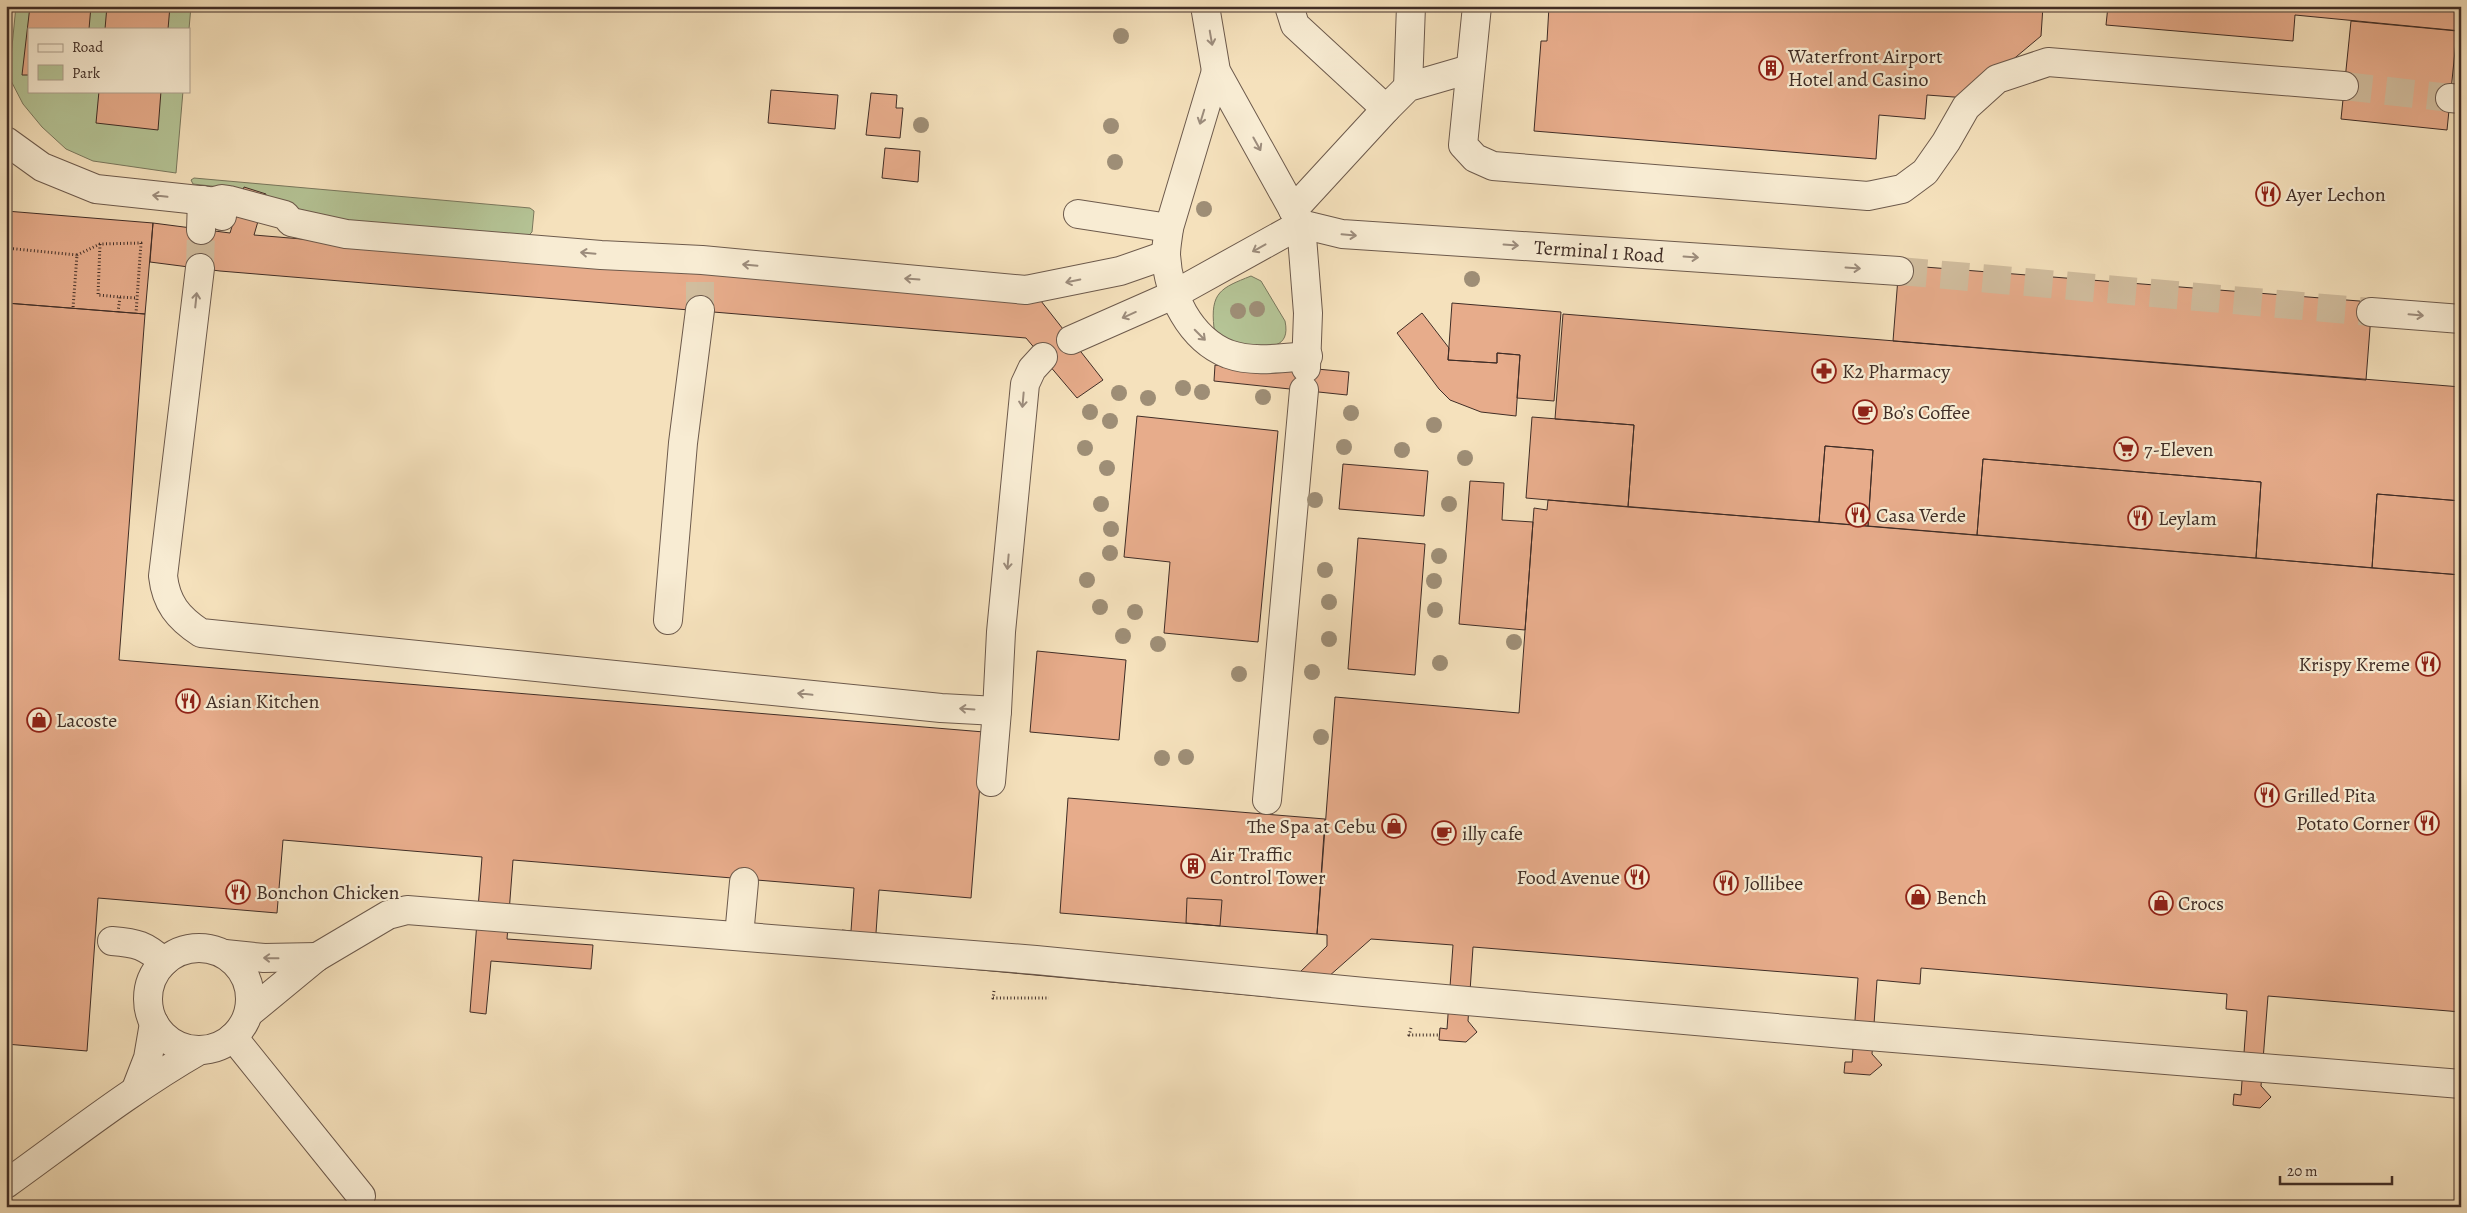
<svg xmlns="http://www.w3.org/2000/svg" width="2467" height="1213" viewBox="0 0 2467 1213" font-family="Alegreya,serif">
  <rect width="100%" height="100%" fill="#f5e1bc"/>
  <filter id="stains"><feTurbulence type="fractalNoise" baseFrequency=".004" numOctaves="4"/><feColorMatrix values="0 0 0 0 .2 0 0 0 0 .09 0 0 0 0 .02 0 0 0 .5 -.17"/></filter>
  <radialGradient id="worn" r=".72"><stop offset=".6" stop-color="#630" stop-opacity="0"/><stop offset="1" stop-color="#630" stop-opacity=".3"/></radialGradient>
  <path fill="#b5c496" stroke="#7a785e" d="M16,6H191L189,29H29V91H183L176,173L93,161L66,149L42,127L23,104L9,77Z
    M194,178L530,208L534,211L532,232L528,236L338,220L220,187L193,184L191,180Z
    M1251,276L1261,281L1285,321C1291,349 1268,348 1249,345C1242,344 1235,344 1229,341C1222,338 1218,333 1214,328C1210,292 1221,288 1251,276Z"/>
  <path fill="#e7ac8b" stroke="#402d26" d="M30,6H91L89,29H29V75H22Z
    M107,6H170L168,29H105Z
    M1549,6H2043L2041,36L1967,98L1927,95L1925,119L1879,115L1876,159L1534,131L1541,41H1547Z
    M2108,6H2461V31L2295,15L2293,41L2106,25Z
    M2351,21L2457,31L2447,130L2341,119Z
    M771,90L838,95L835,129L768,123Z
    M99,91H161L158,130L96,123Z
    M871,93L897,95L896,108H903L900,138L866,135Z
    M885,148L920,151L918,182L882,178Z
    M244,187L266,194L254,235L1041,301L1103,380L1077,398L1026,338L220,271L150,262L153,223L230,233Z
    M6,211L153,223L145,314L6,303Z
    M1899,265L2372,302L2366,380L1893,341Z
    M6,303L145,314L119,660L984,732L971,898L879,890L876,933L1092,953L1089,980L840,957L842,930L851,931L854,888L513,860L507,939L593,945L591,969L491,961L486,1014L470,1012L482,857L283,840L277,913L98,898L87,1051L6,1044Z
    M1452,303L1561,312L1554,401L1517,398L1520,355L1497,353V363L1448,360Z
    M1422,313L1449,348L1448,360L1497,363V353L1520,355L1516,416L1481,412L1450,400L1439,389L1397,333Z
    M1563,314L2461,387V501L2377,494L2372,568L2256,558L2261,482L1983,459L1977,535L1868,526L1873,450L1825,446L1819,522L1628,507L1634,425L1555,419Z
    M1215,365L1274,372V365L1349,372L1347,395L1214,381Z
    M1137,416L1278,431L1258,642L1164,633L1170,562L1124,557Z
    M1532,417L1634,425L1628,507L1526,498Z
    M1825,446L1873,450L1868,526L1819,522Z
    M1983,459L2261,482L2256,558L1977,535Z
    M1343,464L1428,471L1424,516L1339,509Z
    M1470,481L1504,483L1502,520L1533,522L1525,630L1459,624Z
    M2377,494L2461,501V575L2372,568Z
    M1548,500L2461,575V1012L2268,996L2261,1086L2271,1097L2260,1108L2233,1105L2234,1094L2241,1095L2247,1011L2226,1009L2227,994L1921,968L1920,984L1877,980L1872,1054L1882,1065L1870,1075L1844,1073L1845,1062H1852L1858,978L1473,947L1468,1021L1477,1032L1466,1042L1439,1040L1440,1028L1447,1029L1453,945L1371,939L1302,1000L1089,980L1092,953L1299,973L1327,946V935L1317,934L1335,697L1519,713L1534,508L1547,510Z
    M1358,538L1425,544L1415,675L1348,669Z
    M1037,651L1126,660L1119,740L1030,732Z
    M1068,798L1325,819L1317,934L1060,913Z
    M1187,898L1222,900L1220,926L1186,923Z"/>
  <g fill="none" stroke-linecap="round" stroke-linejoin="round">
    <path stroke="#d1bd9e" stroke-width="28" stroke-dasharray="28 14" stroke-linecap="butt" d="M2344,86L2450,98
      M200,268L201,230
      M1899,271L2371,312
      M700,310V273"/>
    <g stroke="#6d5a4c" stroke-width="30">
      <g id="minor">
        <path d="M1205,6L1216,71L1301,224L1308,313L1306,368"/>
        <path d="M1289,6L1295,25L1386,109L1408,87L1470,69"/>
        <path d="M1477,6L1463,145L1475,158L1493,166L1868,196L1902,189L1925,172L1946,142L1966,107L1997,79L2048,62L2344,86"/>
        <path d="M1216,71L1169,228C1168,237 1166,246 1166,255C1168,294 1190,339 1228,354C1253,363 1282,358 1308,356"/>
        <path d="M1408,87L1411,6"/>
        <path d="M2450,98L2461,99"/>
        <path d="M6,141L42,167L96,189L208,201L222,216"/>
        <path d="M211,202L222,199L229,200L285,215L291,222L346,234L601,255L702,260L1026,290L1120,271L1166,255"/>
        <path d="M1293,210L1386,109"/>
        <path d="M1078,214L1169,228"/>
        <path id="s1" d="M1301,224L1342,234L1899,271"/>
        <path d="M201,230L202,200"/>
        <path d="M200,268L163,576C166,603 178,618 201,633L941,708L997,711L1001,632L1025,384L1032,369L1043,357"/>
        <path d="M2371,312L2461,319"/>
        <path d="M1071,340L1173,295L1301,224"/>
        <path d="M668,620L683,443L700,310"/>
        <path d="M991,782L997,711"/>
        <path d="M1267,800L1304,390"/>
        <path d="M739,936L744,882"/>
        <path d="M112,941C137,943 145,945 164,962"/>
        <circle cx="199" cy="999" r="51"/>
        <path d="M225,954L264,958L317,957"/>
        <path d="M249,1013L317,957L388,915L407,910L1036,960L1364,992L1844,1034L2461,1084"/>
        <path d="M233,1037L361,1196"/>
        <path d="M136,1089L148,1058L154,1023"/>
        <path d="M6,1184C70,1138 132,1089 200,1050"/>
      </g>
    </g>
    <path stroke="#402d26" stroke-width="3" stroke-dasharray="1 2.5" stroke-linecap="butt" d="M100,244L98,295L120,297L118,312
      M6,248L77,255L73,308
      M77,255L100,244L141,243L136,313
      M120,297L137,298
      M994,991L993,998H1049
      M1411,1028L1409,1035H1439"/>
    <use href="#minor" stroke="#f8ecd3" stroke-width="28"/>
  </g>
  <g fill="#9e8e76">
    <circle cx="1121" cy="36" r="8"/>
    <circle cx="921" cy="125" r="8"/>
    <circle cx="1111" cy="126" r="8"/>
    <circle cx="1115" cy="162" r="8"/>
    <circle cx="1204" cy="209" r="8"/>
    <circle cx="1472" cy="279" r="8"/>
    <circle cx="1257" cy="309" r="8"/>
    <circle cx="1238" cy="311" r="8"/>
    <circle cx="1183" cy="388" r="8"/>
    <circle cx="1202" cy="392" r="8"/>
    <circle cx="1119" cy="393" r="8"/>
    <circle cx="1263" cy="397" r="8"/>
    <circle cx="1148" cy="398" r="8"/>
    <circle cx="1090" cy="412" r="8"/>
    <circle cx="1351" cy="413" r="8"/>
    <circle cx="1110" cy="421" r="8"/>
    <circle cx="1434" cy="425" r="8"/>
    <circle cx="1344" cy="447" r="8"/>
    <circle cx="1085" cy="448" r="8"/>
    <circle cx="1402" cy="450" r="8"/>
    <circle cx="1465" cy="458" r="8"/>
    <circle cx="1107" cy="468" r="8"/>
    <circle cx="1315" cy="500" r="8"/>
    <circle cx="1101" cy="504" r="8"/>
    <circle cx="1449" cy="504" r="8"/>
    <circle cx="1111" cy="529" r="8"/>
    <circle cx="1110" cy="553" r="8"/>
    <circle cx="1439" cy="556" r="8"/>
    <circle cx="1325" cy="570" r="8"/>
    <circle cx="1087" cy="580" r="8"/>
    <circle cx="1434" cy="581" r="8"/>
    <circle cx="1329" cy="602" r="8"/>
    <circle cx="1100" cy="607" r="8"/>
    <circle cx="1435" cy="610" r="8"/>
    <circle cx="1135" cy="612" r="8"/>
    <circle cx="1123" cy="636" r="8"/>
    <circle cx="1329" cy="639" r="8"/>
    <circle cx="1514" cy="642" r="8"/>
    <circle cx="1158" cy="644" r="8"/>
    <circle cx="1440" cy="663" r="8"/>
    <circle cx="1312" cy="672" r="8"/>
    <circle cx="1239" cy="674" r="8"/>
    <circle cx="1321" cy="737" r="8"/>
    <circle cx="1186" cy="757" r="8"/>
    <circle cx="1162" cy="758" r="8"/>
  </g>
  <defs><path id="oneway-shaft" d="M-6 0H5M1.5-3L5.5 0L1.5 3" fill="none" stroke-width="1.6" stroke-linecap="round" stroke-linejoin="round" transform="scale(1.25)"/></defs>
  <g stroke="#9c8c7c">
    <use href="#oneway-shaft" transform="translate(1211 38) rotate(80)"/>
    <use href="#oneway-shaft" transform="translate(1202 117) rotate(107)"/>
    <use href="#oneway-shaft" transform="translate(1257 144) rotate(61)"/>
    <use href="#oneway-shaft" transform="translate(160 196) rotate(-174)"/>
    <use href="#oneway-shaft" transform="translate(1349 235) rotate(5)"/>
    <use href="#oneway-shaft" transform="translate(1511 245) rotate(4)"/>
    <use href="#oneway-shaft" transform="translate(1259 248) rotate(151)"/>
    <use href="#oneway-shaft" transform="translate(588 253) rotate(-175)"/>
    <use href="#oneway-shaft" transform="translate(1691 257) rotate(4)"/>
    <use href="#oneway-shaft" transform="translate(750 265) rotate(-175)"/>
    <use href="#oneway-shaft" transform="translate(1853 268) rotate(4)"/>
    <use href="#oneway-shaft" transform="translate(912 279) rotate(-176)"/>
    <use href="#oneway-shaft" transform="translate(1073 281) rotate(168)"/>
    <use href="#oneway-shaft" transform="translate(196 300) rotate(-84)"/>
    <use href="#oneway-shaft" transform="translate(1129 315) rotate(156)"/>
    <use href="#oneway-shaft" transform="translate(2416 315) rotate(5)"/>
    <use href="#oneway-shaft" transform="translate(1200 335) rotate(45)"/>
    <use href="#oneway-shaft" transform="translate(1023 400) rotate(95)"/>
    <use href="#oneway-shaft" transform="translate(1008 562) rotate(95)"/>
    <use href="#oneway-shaft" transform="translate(805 694) rotate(-174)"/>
    <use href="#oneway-shaft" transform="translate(967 709) rotate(-176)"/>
    <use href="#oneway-shaft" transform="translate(271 958) rotate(-179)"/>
  </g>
  <defs>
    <g id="building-ring" transform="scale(1.25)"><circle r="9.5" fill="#f8ecd3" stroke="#8f2418" stroke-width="1.5"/><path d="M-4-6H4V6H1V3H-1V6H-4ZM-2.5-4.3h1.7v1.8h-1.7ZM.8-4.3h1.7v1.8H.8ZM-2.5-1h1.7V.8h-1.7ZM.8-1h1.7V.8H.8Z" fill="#8f2418"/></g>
    <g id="restaurant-ring" transform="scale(1.25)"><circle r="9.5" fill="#f8ecd3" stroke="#8f2418" stroke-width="1.5"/><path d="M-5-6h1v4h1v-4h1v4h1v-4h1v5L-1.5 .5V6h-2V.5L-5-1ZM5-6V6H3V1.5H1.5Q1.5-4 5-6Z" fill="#8f2418"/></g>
    <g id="pharmacy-ring" transform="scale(1.25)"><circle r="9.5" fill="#f8ecd3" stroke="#8f2418" stroke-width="1.5"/><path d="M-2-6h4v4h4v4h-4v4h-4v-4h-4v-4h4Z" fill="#8f2418"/></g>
    <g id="cafe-ring" transform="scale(1.25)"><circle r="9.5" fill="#f8ecd3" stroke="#8f2418" stroke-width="1.5"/><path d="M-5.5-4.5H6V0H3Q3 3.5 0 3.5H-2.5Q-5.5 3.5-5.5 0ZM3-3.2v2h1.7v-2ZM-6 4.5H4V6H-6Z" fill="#8f2418"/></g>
    <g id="supermarket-ring" transform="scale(1.25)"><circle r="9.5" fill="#f8ecd3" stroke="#8f2418" stroke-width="1.5"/><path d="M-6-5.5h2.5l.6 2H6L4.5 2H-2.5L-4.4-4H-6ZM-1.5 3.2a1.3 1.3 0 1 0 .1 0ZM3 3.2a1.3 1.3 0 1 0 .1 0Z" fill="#8f2418"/></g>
    <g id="shop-ring" transform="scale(1.25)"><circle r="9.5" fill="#f8ecd3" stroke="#8f2418" stroke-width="1.5"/><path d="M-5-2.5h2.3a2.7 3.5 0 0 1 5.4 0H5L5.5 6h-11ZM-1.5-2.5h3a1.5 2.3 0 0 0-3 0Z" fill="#8f2418"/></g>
  </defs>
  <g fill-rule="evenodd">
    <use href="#building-ring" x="1771" y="68"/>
    <use href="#restaurant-ring" x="2268" y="194"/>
    <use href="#pharmacy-ring" x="1824" y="371"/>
    <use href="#cafe-ring" x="1865" y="412"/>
    <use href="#supermarket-ring" x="2126" y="449"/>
    <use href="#restaurant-ring" x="1858" y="515"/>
    <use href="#restaurant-ring" x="2140" y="518"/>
    <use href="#restaurant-ring" x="2428" y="664"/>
    <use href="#restaurant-ring" x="188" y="701"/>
    <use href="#shop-ring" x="39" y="720"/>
    <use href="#restaurant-ring" x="2267" y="795"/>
    <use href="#restaurant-ring" x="2427" y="823"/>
    <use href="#shop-ring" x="1394" y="826"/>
    <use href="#cafe-ring" x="1444" y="833"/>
    <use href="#building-ring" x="1193" y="866"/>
    <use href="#restaurant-ring" x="1637" y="877"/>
    <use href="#restaurant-ring" x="1726" y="883"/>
    <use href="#restaurant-ring" x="238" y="892"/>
    <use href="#shop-ring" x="1918" y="897"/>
    <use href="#shop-ring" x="2161" y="903"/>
  </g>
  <g text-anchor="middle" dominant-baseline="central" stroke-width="4.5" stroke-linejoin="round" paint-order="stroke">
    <g font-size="20" fill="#402d26" stroke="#f8ecd3" text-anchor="start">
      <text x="1788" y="56">Waterfront Airport<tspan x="1788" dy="23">Hotel and Casino</tspan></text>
      <text x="2286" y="194">Ayer Lechon</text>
      <text x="1842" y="371">K2 Pharmacy</text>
      <text x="1882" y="412">Bo’s Coffee</text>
      <text x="2144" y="449">7-Eleven</text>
      <text x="1876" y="515">Casa Verde</text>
      <text x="2158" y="518">Leylam</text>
      <text x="2410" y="664" text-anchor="end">Krispy Kreme</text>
      <text x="206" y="701">Asian Kitchen</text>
      <text x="56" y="720">Lacoste</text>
      <text x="2284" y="795">Grilled Pita</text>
      <text x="2410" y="823" text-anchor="end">Potato Corner</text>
      <text x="1376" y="826" text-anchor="end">The Spa at Cebu</text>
      <text x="1462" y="833">illy cafe</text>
      <text x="1210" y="854">Air Traffic<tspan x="1210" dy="23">Control Tower</tspan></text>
      <text x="1620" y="877" text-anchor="end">Food Avenue</text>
      <text x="1744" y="883">Jollibee</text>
      <text x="256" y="892">Bonchon Chicken</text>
      <text x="1936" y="897">Bench</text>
      <text x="2178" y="903">Crocs</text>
    </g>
    <g font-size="20" fill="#402d26" stroke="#f8ecd3">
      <text stroke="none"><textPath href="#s1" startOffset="300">Terminal 1 Road</textPath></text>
    </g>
  </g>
  <rect width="2467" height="1213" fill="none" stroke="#f5e1bc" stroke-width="25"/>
  <rect x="8" y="8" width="2452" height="1198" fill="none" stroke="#402d26" stroke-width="2.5"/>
  <rect x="12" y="12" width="2442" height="1188" fill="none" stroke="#402d26"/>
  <rect x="28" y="28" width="162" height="65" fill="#f8ecd3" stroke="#aea08e"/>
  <rect x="38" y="44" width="25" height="8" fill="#f8ecd3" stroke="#aea08e"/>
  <text x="72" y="52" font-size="15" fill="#402d26">Road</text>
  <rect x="38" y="65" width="25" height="15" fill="#b5c496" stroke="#aea08e"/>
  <text x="72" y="78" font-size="15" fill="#402d26">Park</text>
  <path d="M2280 1176v8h112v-8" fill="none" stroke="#402d26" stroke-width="2.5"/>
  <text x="2287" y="1176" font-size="15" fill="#402d26" stroke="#f8ecd3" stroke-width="4" paint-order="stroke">20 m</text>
  <rect width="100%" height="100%" filter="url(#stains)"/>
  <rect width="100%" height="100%" fill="url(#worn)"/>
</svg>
